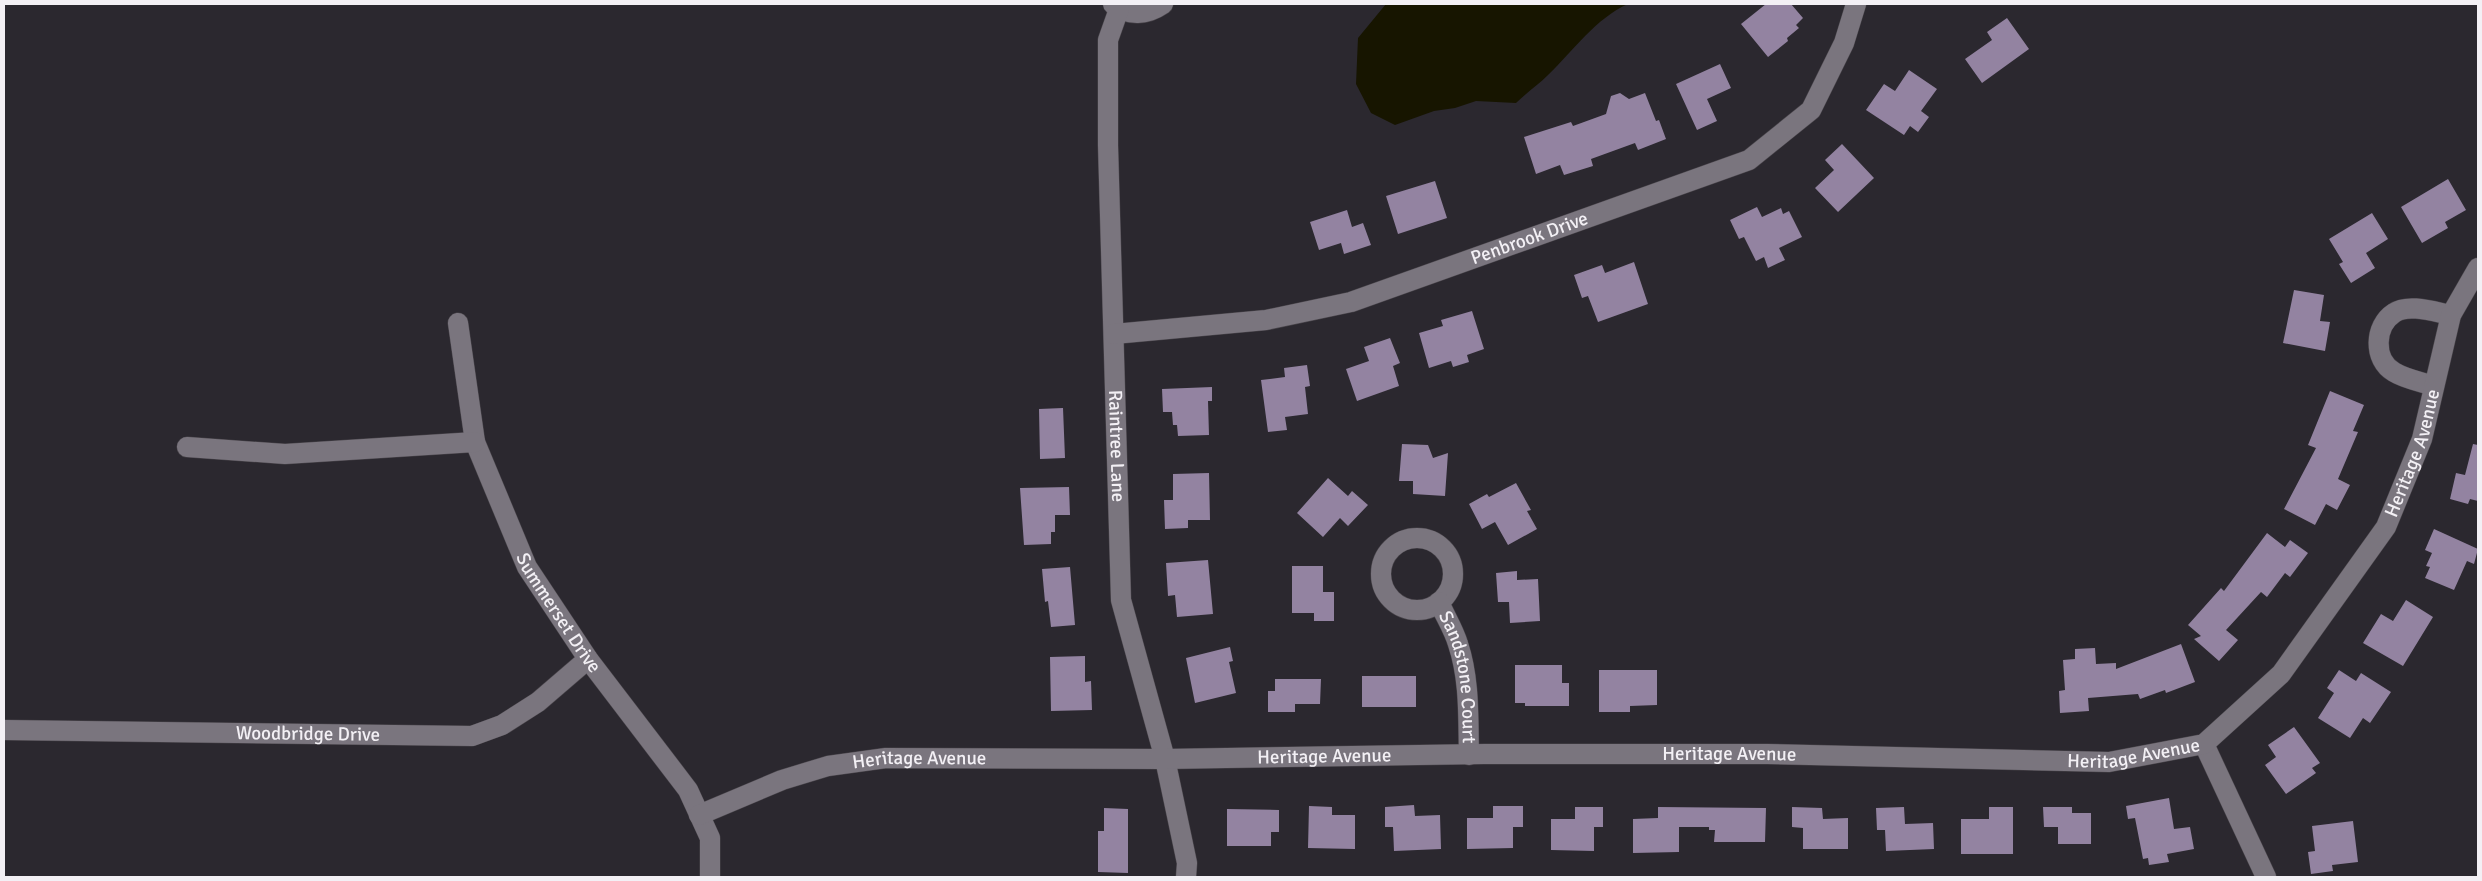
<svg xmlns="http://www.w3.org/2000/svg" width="2482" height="881" viewBox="0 0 2482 881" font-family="Signika,sans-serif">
  <rect width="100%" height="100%" fill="#2b282f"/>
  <path fill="#171500" d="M1386,4H1628C1596,18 1573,51 1548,75C1538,85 1526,93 1516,103L1476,101L1455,108L1434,111L1395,125L1371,113L1356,84L1358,38Z"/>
  <path fill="#9383a1" d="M1766,4H1791L1803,18L1796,25L1799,28L1787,38L1788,41L1768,57L1741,24Z
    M2007,18L2029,49L1982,83L1965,59L1992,40L1987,32Z
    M1720,64L1731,88L1707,99L1717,121L1697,130L1676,84Z
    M1909,70L1937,89L1921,111L1929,117L1918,132L1910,126L1904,135L1866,110L1884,84L1895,91Z
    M1620,93L1629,99L1645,93L1656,121L1659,120L1666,139L1638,150L1635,143L1591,159L1593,166L1564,175L1560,165L1536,174L1524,137L1571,122L1573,126L1606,114L1611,96Z
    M1842,144L1874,178L1838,212L1815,188L1834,170L1825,160Z
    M2448,179L2466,210L2445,222L2448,228L2422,243L2401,207Z
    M1435,181L1447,218L1398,234L1386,196Z
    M1757,207L1762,217L1781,208L1783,214L1789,211L1802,237L1779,248L1785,260L1768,268L1764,257L1756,261L1744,237L1739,239L1730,220Z
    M1347,210L1352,227L1363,223L1371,245L1344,254L1341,243L1319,250L1310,222Z
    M2372,213L2388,239L2366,253L2375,268L2351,283L2339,264L2343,262L2329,239Z
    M1634,262L1648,304L1598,322L1588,296L1582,298L1574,275L1602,265L1605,273Z
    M2294,290L2324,295L2320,321L2330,322L2325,351L2283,343Z
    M1472,311L1484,349L1467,355L1469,362L1453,367L1451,361L1429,368L1419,333L1443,326L1441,320Z
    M1390,338L1400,363L1393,366L1399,386L1357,401L1346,369L1369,361L1364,347Z
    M1307,365L1310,386L1305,387L1308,414L1285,417L1287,430L1268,432L1261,380L1285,377L1284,368Z
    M1212,387V401H1208L1209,435L1178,436L1177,425H1173L1172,412H1163L1162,389Z
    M2330,391L2364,405L2353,431L2358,432L2338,479L2350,485L2337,510L2326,504L2315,525L2284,509L2316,448L2308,445Z
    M1063,408L1065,458L1040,459L1039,409Z
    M1402,444L1428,445L1433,458L1448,453L1445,496L1413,494V481H1399Z
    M2473,444L2478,445V501L2470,499L2468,504L2450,499L2456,473L2465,475Z
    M1209,473L1210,520H1188V528L1165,529L1164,500H1173V474Z
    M1328,478L1348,496L1352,491L1368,505L1348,526L1340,518L1323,537L1297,513Z
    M1516,483L1531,510L1527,511L1537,529L1508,545L1495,522L1482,529L1469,504L1487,494L1489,497Z
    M1069,487L1070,515H1055V532H1051V544L1024,545L1020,488Z
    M2434,529L2478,549L2474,564L2467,561L2454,590L2425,578L2430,567L2426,566L2432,553L2425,550Z
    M2267,533L2285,547L2290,540L2308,553L2290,577L2285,573L2267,597L2261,592L2226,630L2238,640L2219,661L2194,639L2201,636L2188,625L2221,588L2224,591Z
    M1208,560L1213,614L1177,617L1175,595L1168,596L1166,563Z
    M1292,566H1323V592H1334V621H1314V613H1292Z
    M1070,567L1075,625L1051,627L1048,601L1045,602L1042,569Z
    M1517,571V580L1538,579L1540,621L1510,623L1509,602H1498L1496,573Z
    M2406,600L2433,617L2403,666L2363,643L2381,614L2393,621Z
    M2181,644L2195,682L2166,693L2165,690L2140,699L2138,694L2088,698L2089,711L2060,713L2059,691L2065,690L2063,660L2075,659V649L2095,648L2096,664L2116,663V669Z
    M1230,647L1233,661L1229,662L1236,693L1195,703L1186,658Z
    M1085,656V682L1091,681L1092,710L1051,711L1050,657Z
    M1515,665H1562V683H1569V706H1525V703H1515Z
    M1599,670H1657V705L1630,706V712H1599Z
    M2339,670L2356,681L2361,673L2391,692L2370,723L2363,718L2350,738L2318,718L2334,693L2327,688Z
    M1362,676H1416V707H1362Z
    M1275,679H1321L1320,704H1295V712H1268V691H1275Z
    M2294,727L2320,763L2312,768L2316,773L2286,794L2265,765L2276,757L2268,745Z
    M2169,798L2174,829L2190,827L2194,849L2167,854L2169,862L2149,865L2148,858L2143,859L2135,818L2128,819L2126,806Z
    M1414,805L1415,816L1440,815L1441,849L1394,851L1393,827H1385V807Z
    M1309,806L1332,807V815H1355V849L1308,848Z
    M1493,806H1523V827H1513V848L1467,849V818H1493Z
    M1575,807H1603V827H1594V851L1551,850V819H1575Z
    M1658,807L1766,808L1765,842H1714L1715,830H1709V827H1679V852L1633,853V819L1658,818Z
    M1792,807L1822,808L1823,819L1848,818V849H1803V828L1792,827Z
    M1904,807L1905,824L1933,823L1934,849L1886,851L1885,830H1877L1876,808Z
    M1989,807H2013V854H1961V819H1989Z
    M2043,807H2072V813H2091V844H2058V827H2044Z
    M1104,808L1128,809V873L1098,872V831H1104Z
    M1227,809L1279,810V832H1271V846H1227Z
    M2353,821L2358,862L2332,865L2333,871L2311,874L2308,852L2315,851L2312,826Z"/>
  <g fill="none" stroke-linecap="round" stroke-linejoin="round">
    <g stroke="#4a464c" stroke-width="21">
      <g id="minor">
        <path d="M1113,4C1129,17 1147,15 1163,4"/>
        <path id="s1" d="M1119,9L1108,40V145L1121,600L1165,759L1187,863L1186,877"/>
        <path id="s2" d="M458,323L475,442L527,567L588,659L688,790L710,838V877"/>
        <path id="s3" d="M1114,334L1266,320L1351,302L1749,160L1811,110L1844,43L1856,4"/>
        <path d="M2434,386C2422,382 2405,379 2394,372C2373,360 2374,326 2394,313C2408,303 2435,312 2451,315"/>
        <path d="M187,447L285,454L475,442"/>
        <circle cx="1417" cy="574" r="36"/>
        <path id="s4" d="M1439,602C1445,616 1454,630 1458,644C1470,680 1468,718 1469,755"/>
        <path id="s5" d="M4,730L472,736L502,725L538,702L588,659"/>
        <path d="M2204,744L2266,877"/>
        <path id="s6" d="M699,815L782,780L828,766L886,758L1165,759L1484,754H1767L2109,762L2204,744L2281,674L2386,527L2422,439L2451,315L2478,268"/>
      </g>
    </g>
    <use href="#minor" stroke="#7a757e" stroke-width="20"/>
  </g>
  <g text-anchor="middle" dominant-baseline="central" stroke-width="5" stroke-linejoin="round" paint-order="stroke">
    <g font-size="19" fill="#f3f0f5" stroke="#221e25">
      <text stroke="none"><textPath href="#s3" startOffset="429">Penbrook Drive</textPath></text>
      <text stroke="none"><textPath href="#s1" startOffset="439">Raintree Lane</textPath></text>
      <text stroke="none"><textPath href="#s6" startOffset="1880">Heritage Avenue</textPath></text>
      <text stroke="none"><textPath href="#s2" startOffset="311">Summerset Drive</textPath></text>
      <text stroke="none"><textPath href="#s4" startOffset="79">Sandstone Court</textPath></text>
      <text stroke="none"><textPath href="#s5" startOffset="304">Woodbridge Drive</textPath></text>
      <text stroke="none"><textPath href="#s6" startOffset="1445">Heritage Avenue</textPath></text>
      <text stroke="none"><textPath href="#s6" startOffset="1040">Heritage Avenue</textPath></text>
      <text stroke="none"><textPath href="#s6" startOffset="635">Heritage Avenue</textPath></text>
      <text stroke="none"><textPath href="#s6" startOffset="230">Heritage Avenue</textPath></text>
    </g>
  </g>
  <rect width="2482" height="881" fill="none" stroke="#f3f0f5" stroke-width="10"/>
</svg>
